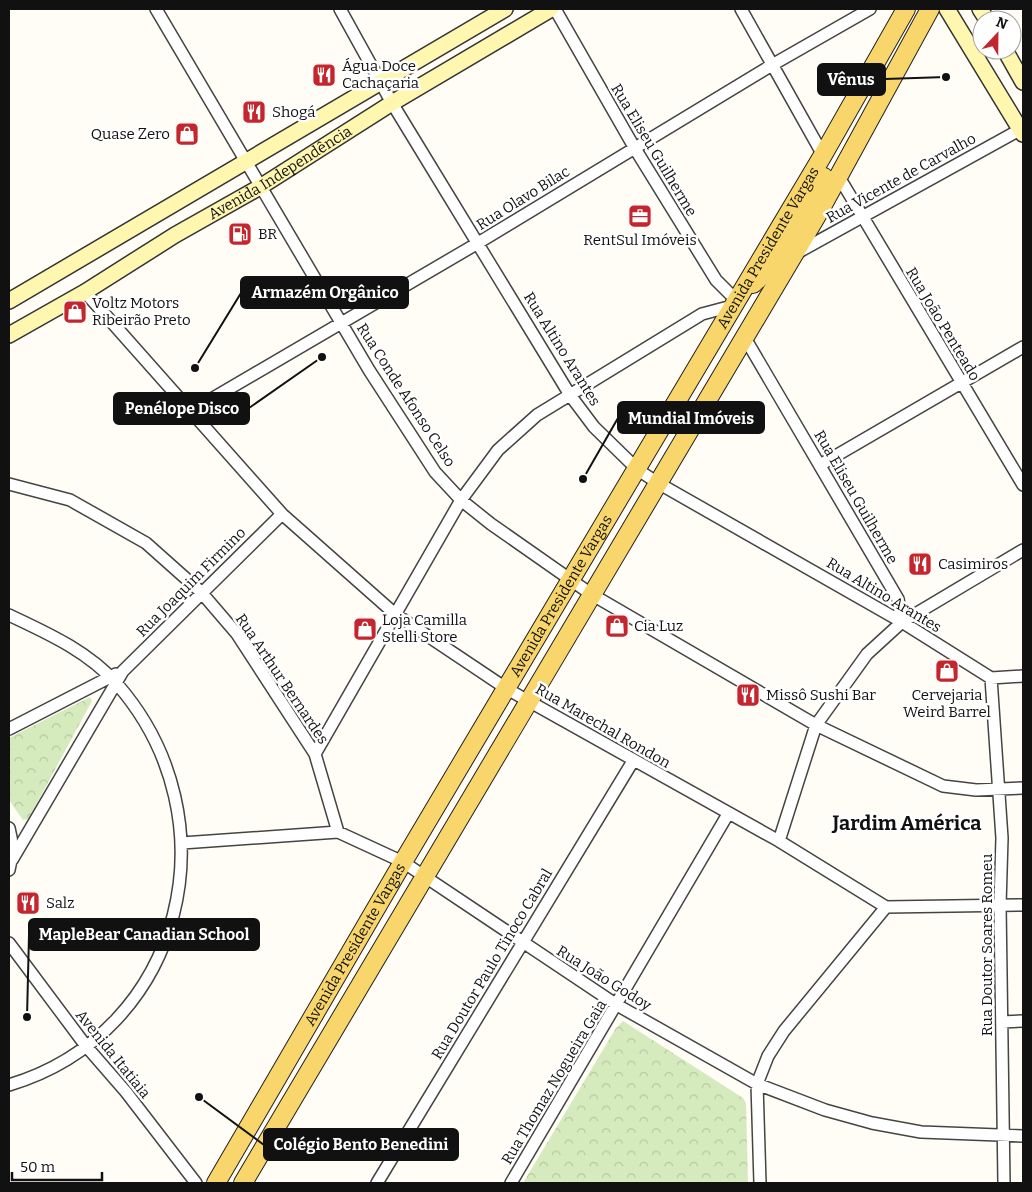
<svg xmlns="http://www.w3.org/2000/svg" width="1032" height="1192" viewBox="0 0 1032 1192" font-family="Bitter,serif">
  <defs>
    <pattern id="park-crowns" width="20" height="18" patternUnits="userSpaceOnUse" patternTransform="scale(1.25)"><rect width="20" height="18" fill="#d5ebbd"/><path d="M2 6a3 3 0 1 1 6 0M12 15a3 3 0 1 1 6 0" fill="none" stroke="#b6c8a1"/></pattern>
  </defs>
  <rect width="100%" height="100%" fill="#fffdf5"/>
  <path fill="url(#park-crowns)" d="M90,697L92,701L31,814L28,819L23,820L9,800V738Z
    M623,1021L743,1098L746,1103L748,1183H523L616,1028Z"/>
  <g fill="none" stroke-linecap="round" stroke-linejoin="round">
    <g stroke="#444" stroke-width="14">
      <path id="street" d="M156,9L369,370L435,472L461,500L491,524L591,594L816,725L943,786L976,790L1023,788
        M340,9L392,103L570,395L594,427L638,470L658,483L902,622L991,678L1023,676
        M555,9L634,147L716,280L736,300
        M741,9L823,155
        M839,177L1023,485
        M795,254L1023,128
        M85,292L282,514L395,614L507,689L779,841L886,907L1023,905
        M745,338L898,599L902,622
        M191,411L478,243L772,65L870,9
        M820,465L1023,347
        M9,484L70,500L146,543L201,592L237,634L315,754L338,832
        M9,615C47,633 88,651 117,684C235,819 185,1032 9,1085
        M991,678L1002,838L1000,905L1004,1183
        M9,729L116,674
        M315,754L461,500L498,450L537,415L702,314L732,306
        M9,828C13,842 13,856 9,870
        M779,841L816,725L867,654L902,622L1023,550
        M182,843L338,832L403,862L617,1005L757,1084L825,1110L872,1123L921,1132L1023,1136
        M12,860L123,671L282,514
        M9,943L86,1046L126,1092L196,1183
        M1002,1022L1023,1021
        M377,1183L633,761
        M511,1183L728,814
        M760,1183L757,1084L768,1056L784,1031L886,907"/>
    </g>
    <g stroke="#333" stroke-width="18">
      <g id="secondary">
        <path d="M947,9L1023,134"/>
        <path d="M980,9L987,20"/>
        <path d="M1005,50L1023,82"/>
        <path d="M9,301L505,9"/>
        <path id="s1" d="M9,335L85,292L175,235L260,187L392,103L551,9"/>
      </g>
    </g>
    <g stroke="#222" stroke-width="20">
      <g id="primary">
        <path d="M753,284L771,267L824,177"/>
        <path id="s2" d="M216,1183L403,862L823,155L906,9"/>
        <path d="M243,1183L819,212L930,9"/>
      </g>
    </g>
    <use href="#street" stroke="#fff" stroke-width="11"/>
    <use href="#secondary" stroke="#fff6b0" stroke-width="15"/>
    <use href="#primary" stroke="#f9d66b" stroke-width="18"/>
  </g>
  <defs>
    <g id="restaurant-square" transform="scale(1.25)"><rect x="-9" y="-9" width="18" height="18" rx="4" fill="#c4262e" stroke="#fff"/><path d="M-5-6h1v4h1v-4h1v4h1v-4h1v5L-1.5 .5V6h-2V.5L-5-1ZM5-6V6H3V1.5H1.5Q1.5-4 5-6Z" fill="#fff"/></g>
    <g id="shop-square" transform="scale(1.25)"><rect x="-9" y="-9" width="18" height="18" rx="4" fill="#c4262e" stroke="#fff"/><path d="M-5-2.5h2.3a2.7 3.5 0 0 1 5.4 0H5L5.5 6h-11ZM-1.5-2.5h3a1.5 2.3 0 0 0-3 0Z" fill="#fff"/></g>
    <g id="office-square" transform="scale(1.25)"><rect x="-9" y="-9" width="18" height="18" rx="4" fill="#c4262e" stroke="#fff"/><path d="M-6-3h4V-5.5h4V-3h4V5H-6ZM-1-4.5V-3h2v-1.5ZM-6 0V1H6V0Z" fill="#fff"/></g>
    <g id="fuel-square" transform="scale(1.25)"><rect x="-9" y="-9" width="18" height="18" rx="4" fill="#c4262e" stroke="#fff"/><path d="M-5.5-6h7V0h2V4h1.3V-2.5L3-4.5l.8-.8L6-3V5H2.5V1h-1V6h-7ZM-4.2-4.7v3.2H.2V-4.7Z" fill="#fff"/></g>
  </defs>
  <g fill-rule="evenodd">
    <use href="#restaurant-square" x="324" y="75"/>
    <use href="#restaurant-square" x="254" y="112"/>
    <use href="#shop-square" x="187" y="134"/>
    <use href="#office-square" x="640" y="216"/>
    <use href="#fuel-square" x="240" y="234"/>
    <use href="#shop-square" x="75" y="312"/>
    <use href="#restaurant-square" x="920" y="564"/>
    <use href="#shop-square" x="617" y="626"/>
    <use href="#shop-square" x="365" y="629"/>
    <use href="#shop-square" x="947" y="671"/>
    <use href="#restaurant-square" x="748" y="695"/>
    <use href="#restaurant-square" x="28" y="903"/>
  </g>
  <g text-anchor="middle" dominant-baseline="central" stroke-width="5" stroke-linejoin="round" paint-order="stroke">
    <g font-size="15" fill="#111" stroke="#fff" text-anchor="start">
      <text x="342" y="66">Água Doce<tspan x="342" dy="17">Cachaçaria</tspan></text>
      <text x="272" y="112">Shogá</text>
      <text x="170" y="134" text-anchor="end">Quase Zero</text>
      <text x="258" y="234">BR</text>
      <text x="640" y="240" text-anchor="middle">RentSul Imóveis</text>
      <text x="92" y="303">Voltz Motors<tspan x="92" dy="17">Ribeirão Preto</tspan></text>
      <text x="938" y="564">Casimiros</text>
      <text x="382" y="620">Loja Camilla<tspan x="382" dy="17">Stelli Store</tspan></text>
      <text x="634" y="626">Cia Luz</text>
      <text x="766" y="695">Missô Sushi Bar</text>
      <text x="947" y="695" text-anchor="middle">Cervejaria<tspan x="947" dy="17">Weird Barrel</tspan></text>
      <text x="46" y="903">Salz</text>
    </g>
    <g font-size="15" fill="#111" stroke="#fff">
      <text transform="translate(654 150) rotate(59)">Rua Eliseu Guilherme</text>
      <text stroke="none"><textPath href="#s1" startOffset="316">Avenida Independência</textPath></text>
      <text transform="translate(901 178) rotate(-29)">Rua Vicente de Carvalho</text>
      <text transform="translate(523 198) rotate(-32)">Rua Olavo Bilac</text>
      <text stroke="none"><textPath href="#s2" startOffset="1086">Avenida Presidente Vargas</textPath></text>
      <text transform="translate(943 324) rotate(59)">Rua João Penteado</text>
      <text transform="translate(562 349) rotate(58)">Rua Altino Arantes</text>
      <text transform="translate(406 395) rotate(57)">Rua Conde Afonso Celso</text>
      <text transform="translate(856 497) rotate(60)">Rua Eliseu Guilherme</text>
      <text transform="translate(191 582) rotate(-45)">Rua Joaquim Firmino</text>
      <text transform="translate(884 595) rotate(31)">Rua Altino Arantes</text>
      <text stroke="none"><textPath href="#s2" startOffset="681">Avenida Presidente Vargas</textPath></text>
      <text transform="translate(282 679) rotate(56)">Rua Arthur Bernardes</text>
      <text transform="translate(603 726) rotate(30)">Rua Marechal Rondon</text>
      <text stroke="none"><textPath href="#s2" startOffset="276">Avenida Presidente Vargas</textPath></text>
      <text transform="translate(987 945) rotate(-90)">Rua Doutor Soares Romeu</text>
      <text transform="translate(492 964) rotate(-59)">Rua Doutor Paulo Tinoco Cabral</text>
      <text transform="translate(604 978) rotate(32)">Rua João Godoy</text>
      <text transform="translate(113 1054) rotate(51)">Avenida Itatiaia</text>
      <text transform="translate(554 1082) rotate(-59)">Rua Thomaz Nogueira Gaia</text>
    </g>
    <g font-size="20" font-weight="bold" fill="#111" stroke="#fff">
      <text x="907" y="823">Jardim América</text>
    </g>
  </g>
  <path fill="none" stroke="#111" stroke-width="2" d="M946 77L885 79M195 368L241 293M322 357L249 408M583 479L618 418M27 1017L29 935M199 1097L264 1145"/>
  <g fill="#111" stroke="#fff" stroke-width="2">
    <circle cx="946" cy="77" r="5"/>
    <circle cx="195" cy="368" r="5"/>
    <circle cx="322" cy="357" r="5"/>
    <circle cx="583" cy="479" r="5"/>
    <circle cx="27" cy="1017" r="5"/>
    <circle cx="199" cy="1097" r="5"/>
  </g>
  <g fill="#111" stroke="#111" stroke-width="2">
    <rect x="818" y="64" width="67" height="31" rx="5"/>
    <rect x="241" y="277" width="167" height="31" rx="5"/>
    <rect x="114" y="393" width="135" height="31" rx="5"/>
    <rect x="618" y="402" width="146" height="31" rx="5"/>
    <rect x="29" y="919" width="230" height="31" rx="5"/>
    <rect x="264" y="1129" width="194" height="31" rx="5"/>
  </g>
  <g font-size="16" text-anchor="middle" font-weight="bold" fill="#fff">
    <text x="851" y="85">Vênus</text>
    <text x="325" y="298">Armazém Orgânico</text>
    <text x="182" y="414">Penélope Disco</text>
    <text x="691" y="424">Mundial Imóveis</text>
    <text x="144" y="940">MapleBear Canadian School</text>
    <text x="361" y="1150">Colégio Bento Benedini</text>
  </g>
  <rect width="1032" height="1192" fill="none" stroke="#111111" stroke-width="20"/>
  <g transform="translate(997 35) rotate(22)"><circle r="24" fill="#ffffff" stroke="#a0a0a0"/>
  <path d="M0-4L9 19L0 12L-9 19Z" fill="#c4262e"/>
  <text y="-8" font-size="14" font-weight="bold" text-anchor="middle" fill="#111111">N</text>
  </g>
  <path d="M12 1172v8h90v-8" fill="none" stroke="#111111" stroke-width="2.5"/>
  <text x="20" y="1172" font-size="15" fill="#111111" stroke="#ffffff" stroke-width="4" paint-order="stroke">50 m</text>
</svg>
